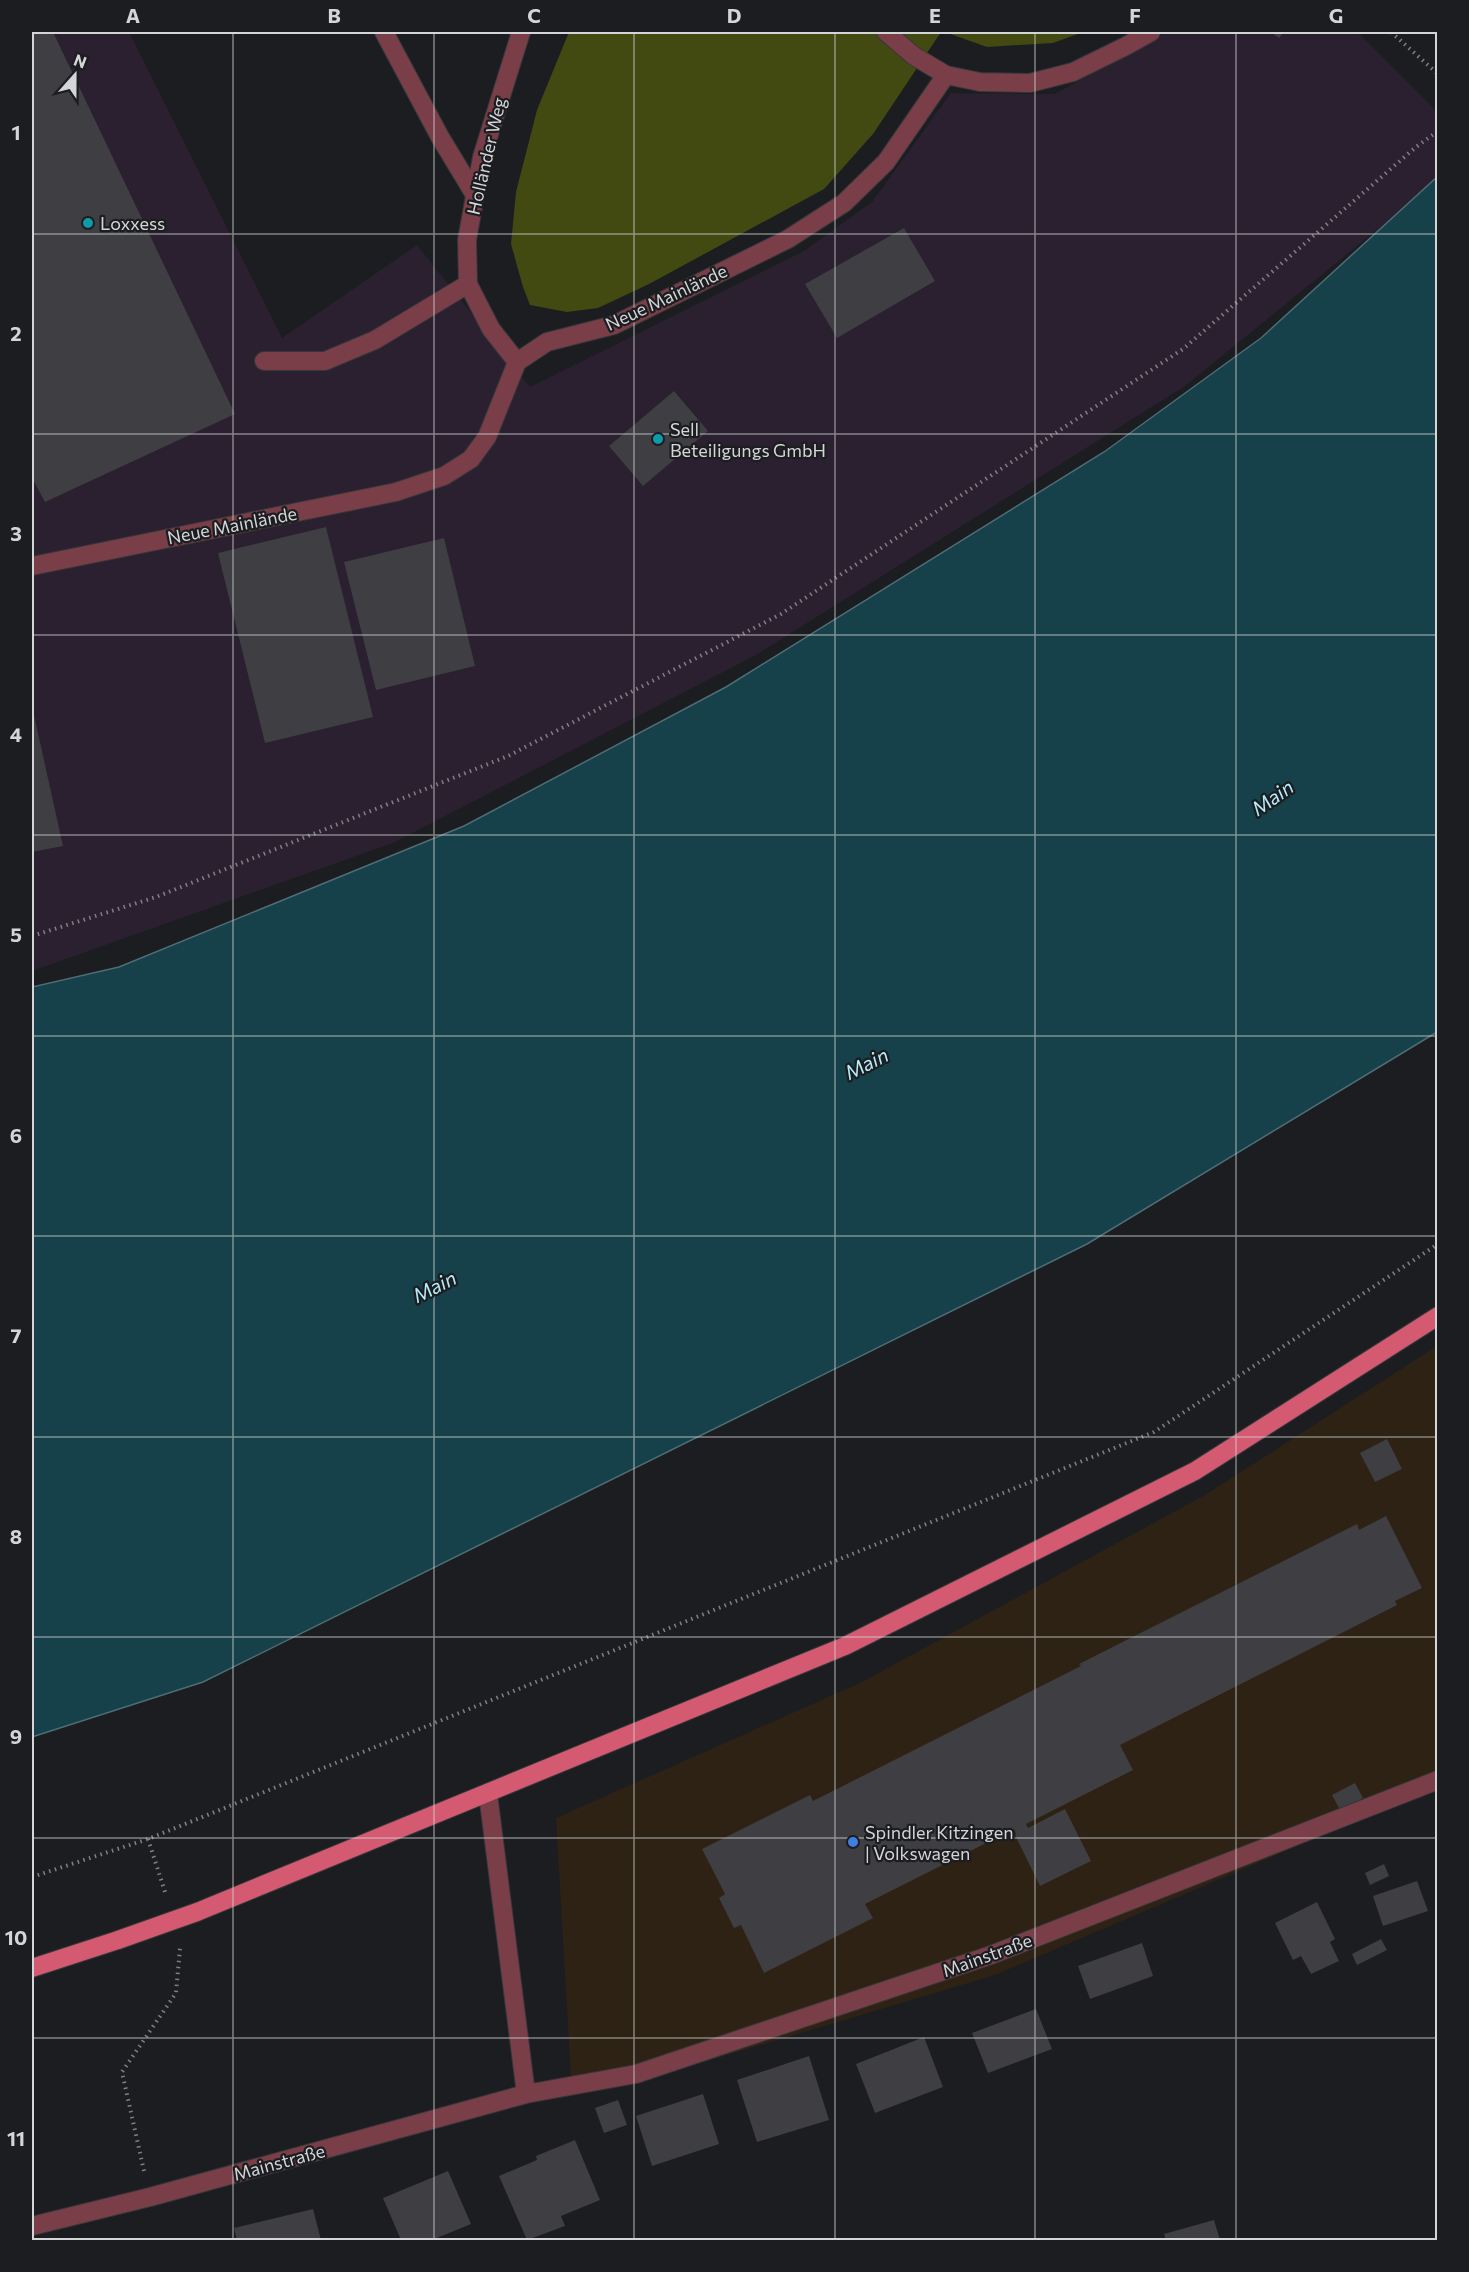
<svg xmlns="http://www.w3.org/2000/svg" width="1469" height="2272" viewBox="0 0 1469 2272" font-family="Commissioner,sans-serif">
  <rect width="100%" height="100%" fill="#1c1d21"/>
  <path fill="#2a202f" d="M32,32H129L282,338L417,245L530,387L804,251L872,202L951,93L1055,94L1167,32H1357L1437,112V181L1185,386L756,655L393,843L32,971Z"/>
  <path fill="#2d2214" d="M1437,1346V1790L1380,1811L995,1975L637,2082L572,2094L556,1818L862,1682L1205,1495Z"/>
  <path fill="#424a12" d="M569,32H941L873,134L824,189L649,284L598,308L567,312L530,305L523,287L511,244L516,192L537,110Z
    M945,32H1083L1053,43L987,47Z"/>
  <path fill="#16404a" stroke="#4f6d74" stroke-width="1.5" d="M1437,177V1032L1087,1244L203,1682L32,1737V987L119,967L464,826L726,687L1104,452L1261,338Z"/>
  <path fill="#3e3e43" d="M32,32H53L235,414L45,502L32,478Z
    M1271,32H1284L1279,38Z
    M904,228L935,281L837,338L805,284Z
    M674,391L708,431L643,486L609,446Z
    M326,527L373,717L265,743L218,553Z
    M444,538L475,666L376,690L344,562Z
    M32,706L63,846L32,852Z
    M1387,1439L1402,1469L1375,1482L1360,1453Z
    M1386,1516L1422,1588L1395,1601L1397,1605L1120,1745L1133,1770L1026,1824L1028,1828L1065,1809L1091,1861L1040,1886L1015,1835L1016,1834L1014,1829L865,1904L873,1918L764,1973L741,1925L734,1928L719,1898L725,1894L702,1849L810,1795L813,1801L1081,1666L1079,1664L1357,1524L1359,1530Z
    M1355,1783L1363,1798L1340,1810L1332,1795Z
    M1384,1864L1389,1876L1370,1885L1365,1873Z
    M1417,1881L1428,1911L1383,1926L1373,1896Z
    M1317,1902L1335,1939L1330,1942L1339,1961L1311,1974L1301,1956L1293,1960L1275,1923Z
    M1381,1939L1387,1950L1357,1965L1352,1954Z
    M1142,1943L1153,1976L1090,1999L1078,1966Z
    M1036,2009L1052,2049L988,2073L972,2033Z
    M924,2037L943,2087L875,2113L856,2064Z
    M809,2056L829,2120L757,2142L737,2080Z
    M703,2094L719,2144L652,2166L636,2116Z
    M618,2100L627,2125L604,2133L595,2108Z
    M575,2140L600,2200L561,2216L565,2226L527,2240L499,2176L537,2160L536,2156Z
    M448,2171L471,2224L432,2240H401L383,2198Z
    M313,2209L321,2240H237L234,2228Z
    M1214,2220L1220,2240H1166L1164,2234Z"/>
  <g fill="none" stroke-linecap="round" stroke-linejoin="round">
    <g stroke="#36373a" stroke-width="20">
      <path id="minor" d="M384,32L440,137L475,195
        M886,32L914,56L946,75L980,82L1030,83L1073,72L1126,46L1151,32
        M264,361H325L375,340L468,284
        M517,362L491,329L468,284L467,240L482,157L521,32
        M32,566L396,492L444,476L471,459L487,437L517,362L547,342L614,325L788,239L844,203L886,162L946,75
        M526,2094L636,2074L991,1955L1438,1780
        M32,2226L150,2197L526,2094L488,1794"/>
    </g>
    <g stroke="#36373a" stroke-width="20">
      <path id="major" d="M197,1912L845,1646L1195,1471L1438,1316
        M32,1968L118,1940"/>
    </g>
    <path stroke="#7f8083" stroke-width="4" stroke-dasharray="1.5 4.5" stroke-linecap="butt" d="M1391,32L1438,74
      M32,936L156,897L508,756L781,614L1183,349L1416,147L1438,131
      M148,1839L166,1895
      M32,1877L148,1839L1154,1432L1438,1244
      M144,2171L122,2072L176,1993L180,1948"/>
    <use href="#minor" stroke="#793e48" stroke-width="18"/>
    <use href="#major" stroke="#d35a71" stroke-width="18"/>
    <g stroke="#36373a" stroke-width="20" stroke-linecap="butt">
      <path id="major-bridge" d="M118,1940L197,1912"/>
    </g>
    <use href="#major-bridge" stroke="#d35a71" stroke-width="18"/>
  </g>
  <path fill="none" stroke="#d4d5d7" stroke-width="1.5" stroke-opacity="0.55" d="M233,32V2240M434,32V2240M634,32V2240M835,32V2240M1035,32V2240M1236,32V2240M32,234H1438M32,434H1438M32,635H1438M32,835H1438M32,1036H1438M32,1236H1438M32,1437H1438M32,1637H1438M32,1838H1438M32,2038H1438"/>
  <g fill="#0f9aa8" stroke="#1c1d21" stroke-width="2">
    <circle cx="88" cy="223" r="6"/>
    <circle cx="658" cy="439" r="6"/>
  </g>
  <circle fill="#3f7fe0" stroke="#1c1d21" stroke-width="2" cx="853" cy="1842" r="6"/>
  <g text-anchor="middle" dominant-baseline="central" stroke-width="4.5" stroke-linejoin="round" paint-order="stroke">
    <g font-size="18" fill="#d4d5d7" stroke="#1c1d21">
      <text transform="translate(486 156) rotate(-77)">Holländer Weg</text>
      <text transform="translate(666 297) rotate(-25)">Neue Mainlände</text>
      <text transform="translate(232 525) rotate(-11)">Neue Mainlände</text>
      <text transform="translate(987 1955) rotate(-20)">Mainstraße</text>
      <text transform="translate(279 2162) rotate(-15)">Mainstraße</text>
    </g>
    <g font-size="18" fill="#d4d5d7" stroke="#1c1d21" text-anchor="start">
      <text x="100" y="223">Loxxess</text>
      <text x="670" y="429">Sell<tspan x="670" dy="21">Beteiligungs GmbH</tspan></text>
      <text x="865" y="1832">Spindler Kitzingen<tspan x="865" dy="21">| Volkswagen</tspan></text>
    </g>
    <g font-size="20" font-style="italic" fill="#b3ecfa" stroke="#1c1d21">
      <text transform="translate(1272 797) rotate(-35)">Main</text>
      <text transform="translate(866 1063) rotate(-27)">Main</text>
      <text transform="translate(434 1286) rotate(-27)">Main</text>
    </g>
  </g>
  <rect width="1469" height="2272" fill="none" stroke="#1c1d21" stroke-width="66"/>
  <g transform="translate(75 75) rotate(21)" stroke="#1c1d21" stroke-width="4.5" paint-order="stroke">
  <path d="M0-4.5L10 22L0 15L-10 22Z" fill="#d4d5d7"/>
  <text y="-9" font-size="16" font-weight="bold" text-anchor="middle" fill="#d4d5d7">N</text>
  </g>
  <rect x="33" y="33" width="1403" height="2206" fill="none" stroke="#d4d5d7" stroke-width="2"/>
  <g font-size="20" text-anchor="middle" font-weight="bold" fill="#d4d5d7">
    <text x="133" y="23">A</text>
    <text x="334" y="23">B</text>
    <text x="534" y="23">C</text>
    <text x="734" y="23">D</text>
    <text x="935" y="23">E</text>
    <text x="1135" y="23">F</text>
    <text x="1336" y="23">G</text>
    <text x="16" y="140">1</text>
    <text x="16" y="341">2</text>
    <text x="16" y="541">3</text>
    <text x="16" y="742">4</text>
    <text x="16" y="942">5</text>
    <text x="16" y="1143">6</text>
    <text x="16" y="1343">7</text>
    <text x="16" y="1544">8</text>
    <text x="16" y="1744">9</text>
    <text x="16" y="1945">10</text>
    <text x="16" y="2146">11</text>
  </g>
</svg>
